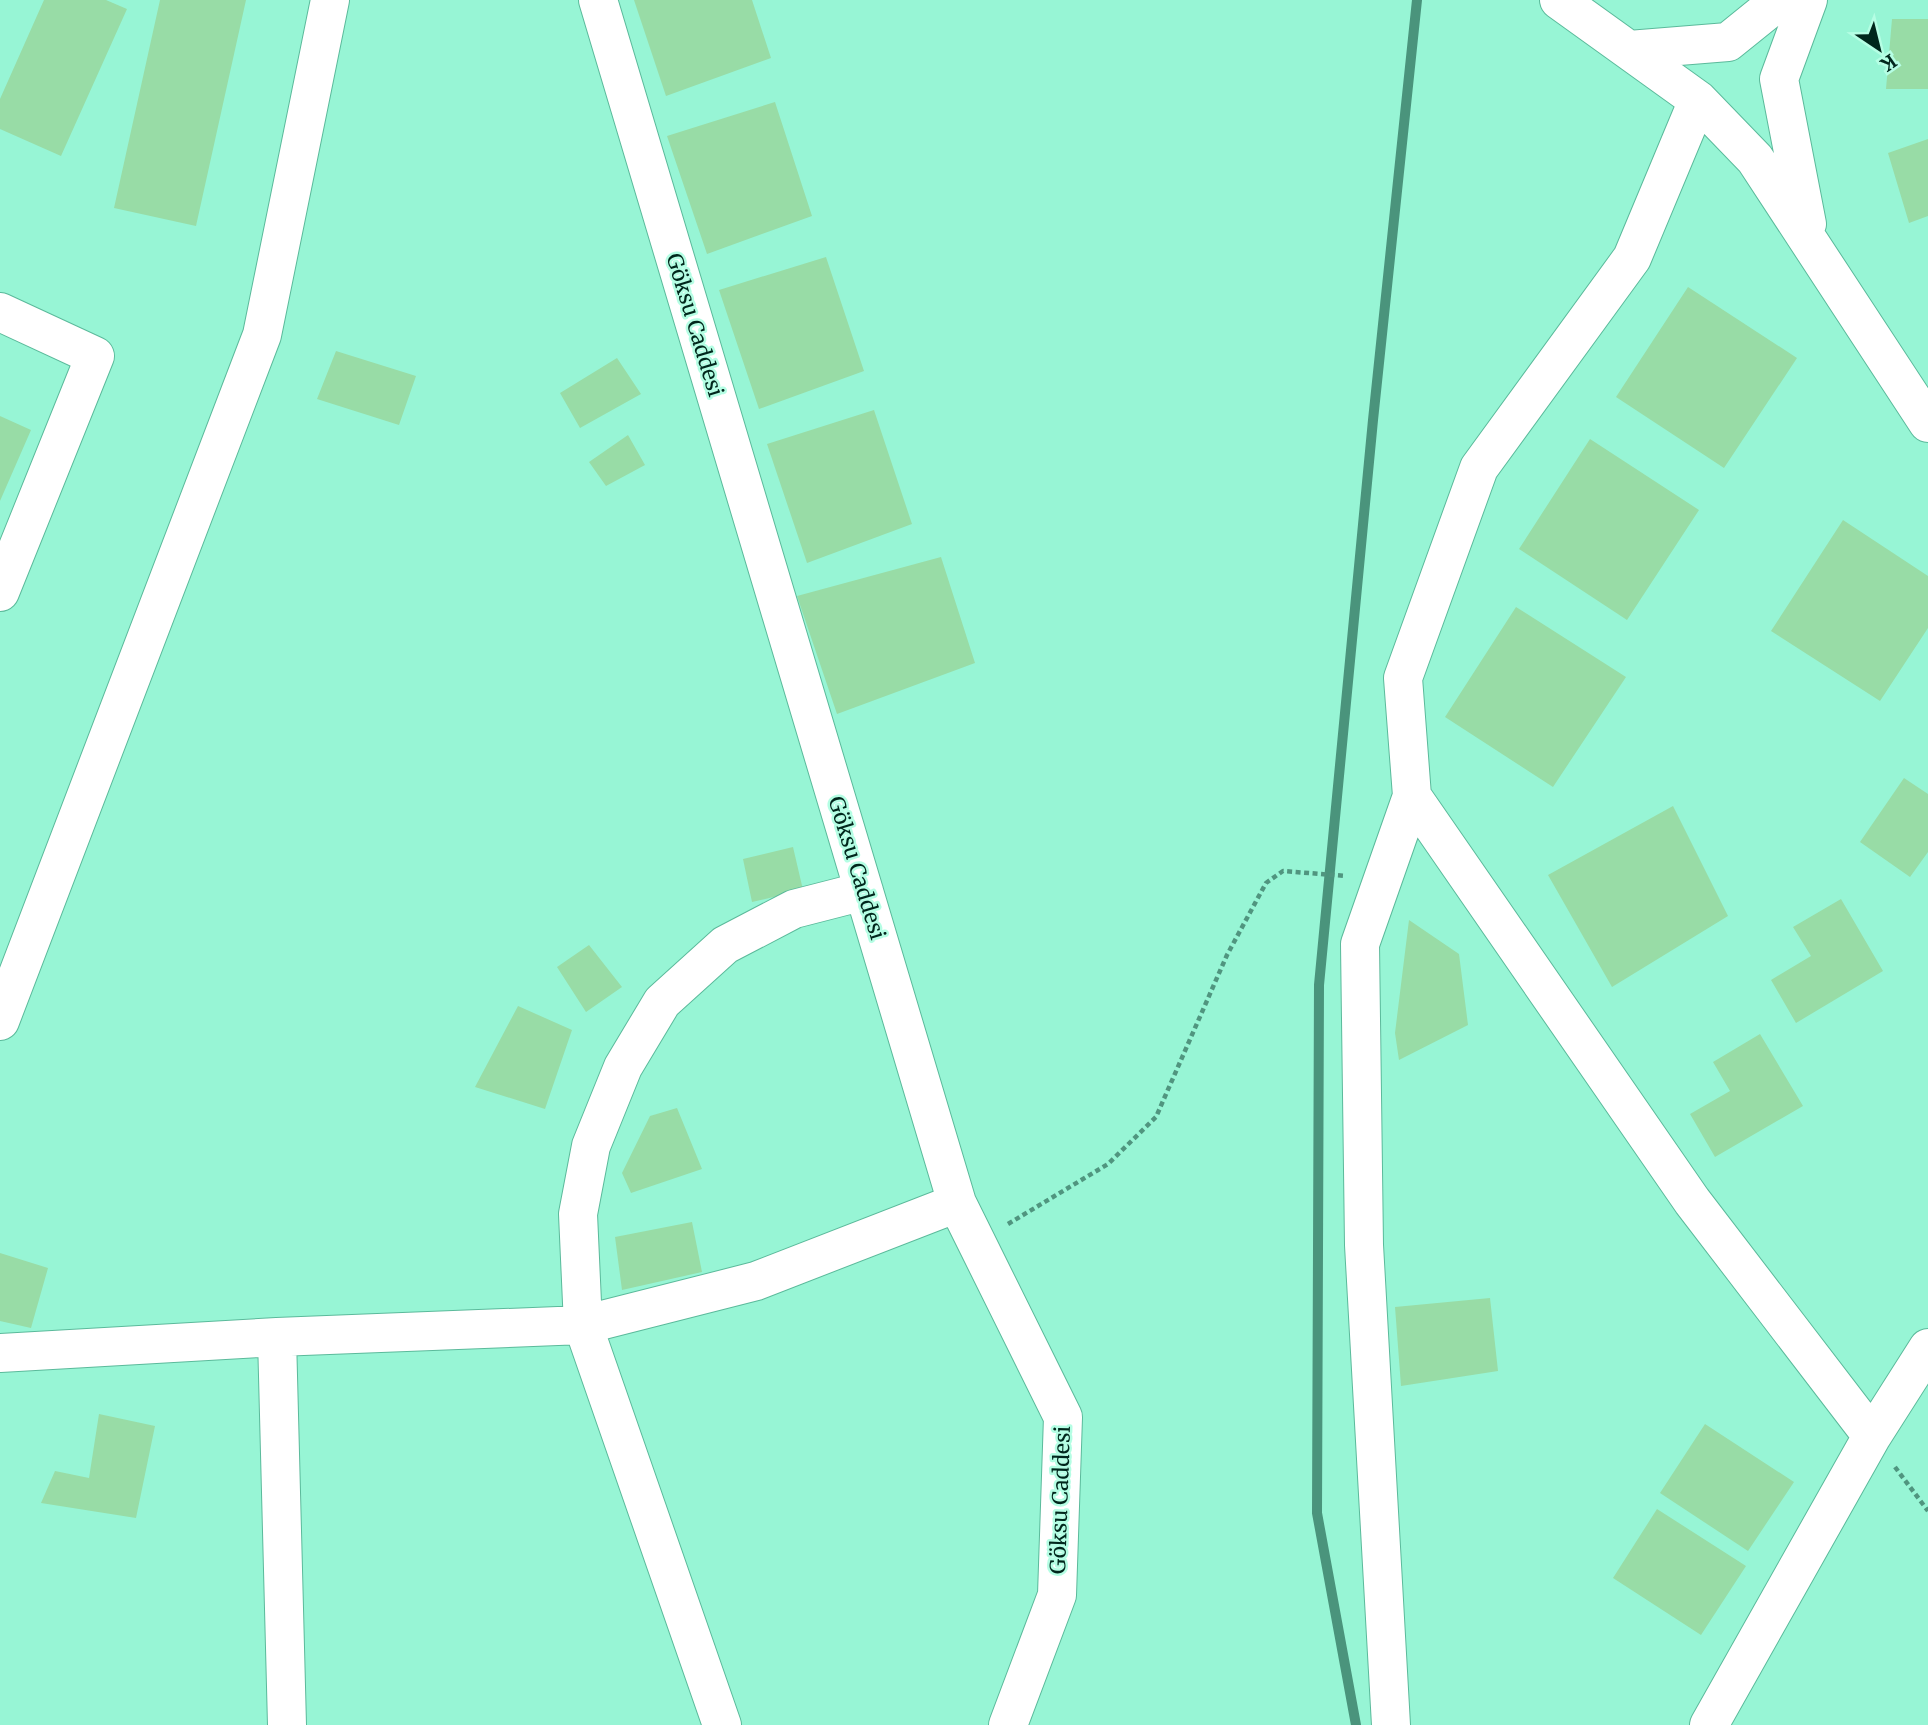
<svg xmlns="http://www.w3.org/2000/svg" width="1928" height="1725" viewBox="0 0 1928 1725" font-family="Merriweather,serif">
  <rect width="100%" height="100%" fill="#97f5d5"/>
  <g fill="none" stroke-linecap="round" stroke-linejoin="round">
    <path stroke="#4a947c" stroke-width="10" d="M1356,1725L1317,1513L1319,985L1373,420L1417,0"/>
  </g>
  <path fill="#98dca6" d="M44,0H106L127,9L61,156L0,129V99Z
    M160,0H246L196,226L114,208Z
    M634,0H752L771,58L666,96Z
    M1892,19H1928V89H1886Z
    M775,102L812,216L707,254L667,136Z
    M1928,139V216L1909,223L1888,153Z
    M826,257L864,371L759,409L719,290Z
    M1688,287L1797,358L1724,468L1616,397Z
    M336,351L416,376L399,425L317,399Z
    M617,358L641,394L580,428L560,393Z
    M874,410L912,524L807,563L767,444Z
    M0,416L31,430L0,501Z
    M628,435L645,465L606,486L589,462Z
    M1590,439L1699,510L1627,620L1519,549Z
    M1843,520L1928,576V628L1880,701L1771,631Z
    M941,557L975,663L837,714L797,596Z
    M1516,607L1626,677L1553,787L1445,717Z
    M1904,778L1928,794V852L1910,877L1860,842Z
    M1673,806L1728,916L1612,987L1548,875Z
    M793,847L803,890L752,902L743,859Z
    M1841,899L1883,971L1796,1023L1771,980L1811,956L1793,927Z
    M1409,920L1459,954L1468,1025L1399,1060L1395,1033Z
    M589,945L622,987L586,1012L557,967Z
    M518,1006L572,1030L545,1109L475,1087Z
    M1760,1034L1803,1106L1715,1157L1690,1114L1730,1091L1713,1062Z
    M677,1108L702,1169L631,1193L622,1173L650,1116Z
    M692,1222L702,1272L622,1290L615,1237Z
    M0,1253L48,1268L31,1328L0,1321Z
    M1490,1298L1498,1371L1401,1386L1395,1307Z
    M99,1414L155,1426L136,1518L41,1503L55,1471L89,1478Z
    M1705,1424L1794,1482L1748,1551L1660,1493Z
    M1657,1509L1746,1566L1701,1635L1613,1578Z"/>
  <g fill="none" stroke-linecap="round" stroke-linejoin="round">
    <g stroke="#5bba9b" stroke-width="40">
      <path id="minor" d="M598,0L957,1203L1063,1417L1057,1595L1008,1725
        M1559,0L1698,100L1755,159L1928,423
        M1629,50L1728,42L1780,0
        M1698,100L1632,258L1479,468L1403,678L1412,796L1692,1201L1872,1436
        M1807,224L1779,79L1808,0
        M0,312L95,356L0,592
        M0,1021L262,335L330,0
        M277,1337L287,1725
        M0,1353L277,1337L583,1325L756,1281L957,1203
        M722,1725L583,1325L578,1214L591,1146L623,1067L662,1002L725,945L794,909L864,891
        M1391,1725L1364,1245L1360,944L1412,796
        M1709,1725L1872,1436L1928,1348"/>
    </g>
    <path stroke="#50957f" stroke-width="4.5" stroke-dasharray="5 3.5" stroke-linecap="butt" d="M1008,1224L1108,1164L1156,1117L1227,955L1266,883L1283,871L1346,876
      M1895,1467L1928,1511"/>
    <use href="#minor" stroke="#fff" stroke-width="38"/>
  </g>
  <g text-anchor="middle" dominant-baseline="central" stroke-width="5" stroke-linejoin="round" paint-order="stroke">
    <g font-size="21" fill="#00271c" stroke="#b5fee4">
      <text transform="translate(695 325) rotate(73)">Göksu Caddesi</text>
      <text transform="translate(857 868) rotate(73)">Göksu Caddesi</text>
      <text transform="translate(1060 1500) rotate(-88)">Göksu Caddesi</text>
    </g>
  </g>
  <g transform="translate(1879 49) rotate(145)" stroke="#b5fee4" stroke-width="5" paint-order="stroke">
  <path d="M0-5L12 26L0 18L-12 26Z" fill="#00271c"/>
  <text y="-10" font-size="19" font-weight="bold" text-anchor="middle" fill="#00271c">K</text>
  </g>
</svg>
